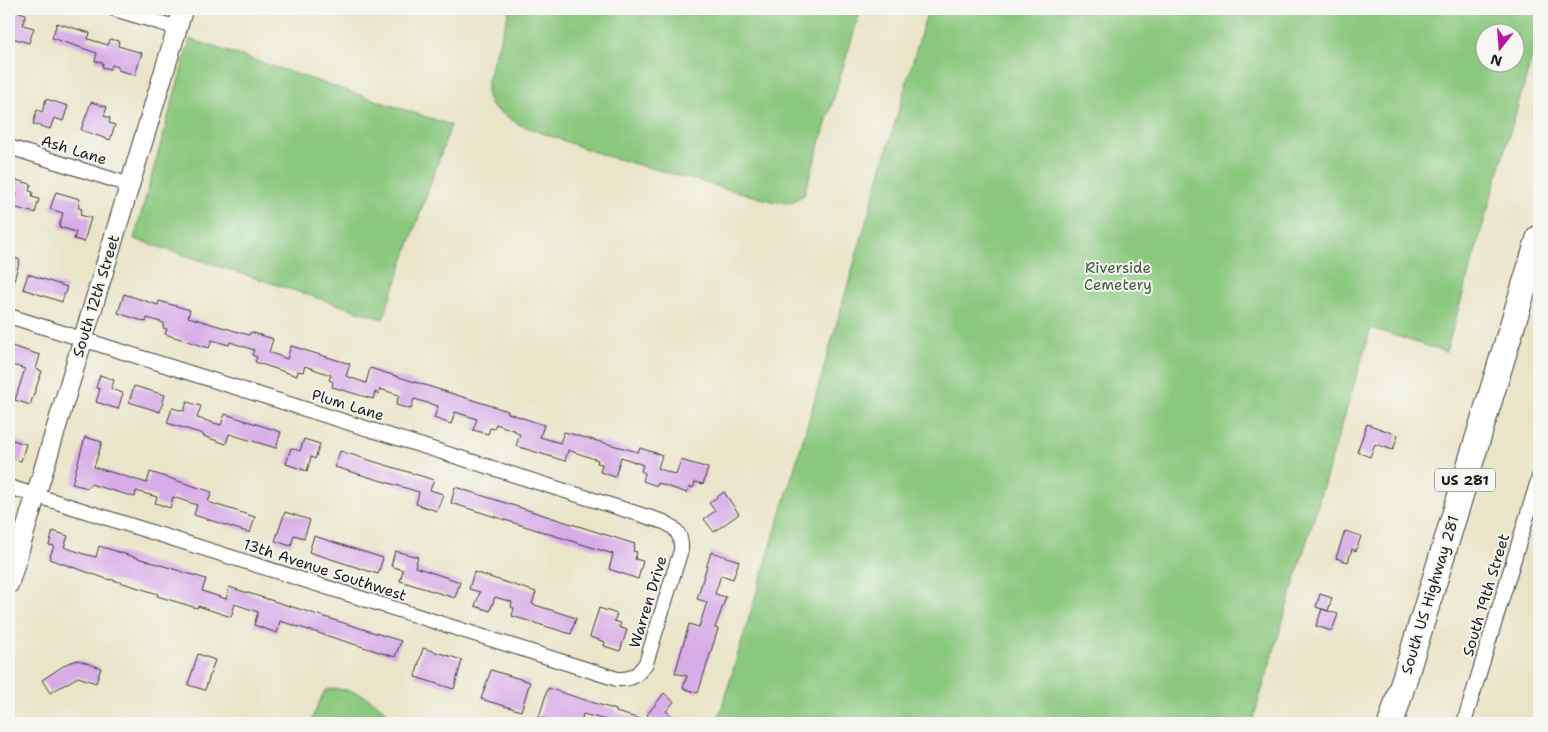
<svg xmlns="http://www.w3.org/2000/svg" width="1548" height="732" viewBox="0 0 1548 732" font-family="'Shantell Sans',sans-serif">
  <rect width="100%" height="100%" fill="#f6f6f2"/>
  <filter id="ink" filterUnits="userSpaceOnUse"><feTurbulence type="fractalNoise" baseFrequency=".02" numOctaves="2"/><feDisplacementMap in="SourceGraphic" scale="10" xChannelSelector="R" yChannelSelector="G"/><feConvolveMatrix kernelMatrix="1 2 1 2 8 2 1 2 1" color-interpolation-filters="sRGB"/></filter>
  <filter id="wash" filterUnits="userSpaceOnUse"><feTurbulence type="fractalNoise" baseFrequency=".0096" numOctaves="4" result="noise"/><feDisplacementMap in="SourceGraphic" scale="20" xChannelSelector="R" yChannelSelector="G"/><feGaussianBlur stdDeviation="1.12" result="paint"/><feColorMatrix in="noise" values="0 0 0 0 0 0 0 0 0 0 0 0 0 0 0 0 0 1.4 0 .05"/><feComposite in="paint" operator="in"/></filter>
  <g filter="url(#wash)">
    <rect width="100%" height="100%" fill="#eae5c9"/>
    <path fill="#8ac87e" stroke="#53724d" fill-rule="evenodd" d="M510,9H861L804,195L790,203L775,202L606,156L520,125L491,106L487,96V80Z
      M928,9H1539V33L1446,352L1371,328L1252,723H717L800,450ZM1516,32V62H1486V32Z
      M190,39L451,125L383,319L134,239Z
      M329,689C359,688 378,701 396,723H310L324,692Z"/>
    <g id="blocks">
      <path fill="#d8ace8" d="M9,9L26,14L23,25L34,28L29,43L9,37Z
        M57,23L90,33L88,39L108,45L110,39L119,41L118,46L142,53L135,75L118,70V67L112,65L110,69L102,67L103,63L95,61L97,53L52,38Z
        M46,99L68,106L63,121L54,118L50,129L33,124L37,110L42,112Z
        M91,102L107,107L104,116L110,118L109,123L115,125L110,140L81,130Z
        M16,180L31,184L29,191L33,192L32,197L39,199L35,213L13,207L17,194L13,192Z
        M56,192L80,199L78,208L82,209L80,215L91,218L84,242L74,239L76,232L59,227L63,213L50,209Z
        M9,256L20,260L11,290H9Z
        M28,274L67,287L62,302L23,289Z
        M124,294L158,305L159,301L190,310L188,317L249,335L251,332L273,339L269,352L287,359L291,346L350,364L346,376L366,383L370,368L508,411V413L544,425L540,437L560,443L564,432L638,452L640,448L662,455L658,468L676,475L681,460L708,468L703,484L695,482L693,488L689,487L687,493L658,483L657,486L643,481L645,473L641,471L643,465L621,457L615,477L600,472L602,464L597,463L598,460L568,450L565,461L516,446L520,434L516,433V431L496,424L494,429L490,428L488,434L473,430L477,419L455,412L451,424L434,418L438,406L414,399L411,409L396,405L399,395L380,389L379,394L375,392L373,399L332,387L333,382L329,380L331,375L322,372L305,366L303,372L298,371L297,376L255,362L257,357L252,355L254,350L230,342L229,345L212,340L209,348L165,334L167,329L163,328L164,323L147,318L146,322L118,313Z
        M12,346L40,355L36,369L42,371L30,405L15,400L25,369L9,364V357Z
        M100,375L114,380L111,389L123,393L118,409L96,402L100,389L96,388Z
        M134,386L165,395L160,412L129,402Z
        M187,402L201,406L197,418L221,425L225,414L281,432L276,448L229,434L226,444L203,436V434L167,423L172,408L184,411Z
        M1367,424L1398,435L1393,450L1375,444L1370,457L1357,452Z
        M85,437L102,442L94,467L147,483L150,472L212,492L208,502L255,517L250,533L194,515L197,505L173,497L170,508L155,503L157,497L136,491L135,497L90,484L88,488L72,484Z
        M9,439L26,444L21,461L9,457Z
        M304,439L320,444L315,459L311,457L307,471L286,464L291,448L300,451Z
        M340,451L434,480L430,490L443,494L437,511L416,504L419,492L335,467Z
        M455,487L635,544L633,551L637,552L635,559L643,561L638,579L609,569L613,554L451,503Z
        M724,492L739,514L714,532L704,519L715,511L709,503Z
        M285,512L310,520L304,538L294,535L291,546L275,541Z
        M53,531L68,536L64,547L84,554L96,557L99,546L206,579L202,591L226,599L229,587L401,641L395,657L280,621L277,633L254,625L258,612L235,604L231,617L198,606L197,608L157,596L158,594L110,579V580L49,559L54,546L49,545Z
        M1345,531L1361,536L1356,551L1352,549L1348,562L1336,558Z
        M314,536L383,558L378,574L309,552Z
        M395,551L418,557L415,567L460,582L455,598L400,581L403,570L391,566Z
        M711,552L739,561L733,579L721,575L715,594L726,597L715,628L718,629L698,693L683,688L687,676L675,673L689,624L699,627L707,602L697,599Z
        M474,572L536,592L532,604L576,618L571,634L512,616L514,608L511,607L512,602L495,597L490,611L475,606L480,592L469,589Z
        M1320,594L1332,598L1328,611L1316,607Z
        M599,608L617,614L614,621L621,623L619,627L627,630L620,651L604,646L605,642L590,637Z
        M1322,609L1338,614L1332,631L1316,626Z
        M423,648L462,660L454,689L415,677Z
        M198,654L215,660L205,690L188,685Z
        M78,660L101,668L96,683L78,677L50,693L42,680L68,663Z
        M491,670L530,682L521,711L481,699Z
        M548,688L616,710V712L644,720V723H610V721L583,714L581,723H560L539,717Z
        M664,693L674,702L666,711L680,723H656L647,715Z"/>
    </g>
  </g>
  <g filter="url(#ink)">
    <use href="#blocks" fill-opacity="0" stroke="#3b3a36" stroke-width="1"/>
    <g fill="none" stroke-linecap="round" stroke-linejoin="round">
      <g stroke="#3b3a36" stroke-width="16">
        <path id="street" d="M114,9L178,28
          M9,147L130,185
          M9,316L664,522C677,528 682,536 681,550L646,663C638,675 632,680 617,679L9,487
          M1464,723L1539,477"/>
      </g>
      <g stroke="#3b3a36" stroke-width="21">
        <path id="secondary" d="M9,584L183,9"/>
      </g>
      <g stroke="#3b3a36" stroke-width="27">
        <path id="highway" d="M1391,723L1539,238"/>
      </g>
      <use href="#street" stroke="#fff" stroke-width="14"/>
      <use href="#secondary" stroke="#fff" stroke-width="19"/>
      <use href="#highway" stroke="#fff" stroke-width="25"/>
    </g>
  </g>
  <g text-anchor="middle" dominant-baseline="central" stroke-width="4" stroke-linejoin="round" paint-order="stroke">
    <rect fill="#f6f6f2" stroke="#5d5d5c" stroke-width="1" x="1435" y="468.5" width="60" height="23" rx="4"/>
    <g font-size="14" font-weight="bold" fill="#1c1c1c">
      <text x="1465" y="480">US 281</text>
    </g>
    <g font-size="15" fill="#1c1c1c" stroke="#f6f6f2">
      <text transform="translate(74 150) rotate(17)">Ash Lane</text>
      <text transform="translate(96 296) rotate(-73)">South 12th Street</text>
      <text transform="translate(348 405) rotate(17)">Plum Lane</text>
      <text transform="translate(325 570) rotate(18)">13th Avenue Southwest</text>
      <text transform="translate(1430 595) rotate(-73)">South US Highway 281</text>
      <text transform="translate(1486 595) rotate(-73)">South 19th Street</text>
      <text transform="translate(648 602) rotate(-73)">Warren Drive</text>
    </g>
    <g font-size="15" fill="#42583e" stroke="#f6f6f2">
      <text x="1118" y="268">Riverside<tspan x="1118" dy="17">Cemetery</tspan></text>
    </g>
  </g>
  <rect width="1548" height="732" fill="none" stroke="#f6f6f2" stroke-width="30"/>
  <g transform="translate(1500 48) rotate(197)"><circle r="24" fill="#f6f6f2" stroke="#9f9f9c"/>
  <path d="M0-4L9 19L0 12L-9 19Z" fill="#b5179e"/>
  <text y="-8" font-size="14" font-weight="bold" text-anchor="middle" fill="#1c1c1c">N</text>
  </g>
</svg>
